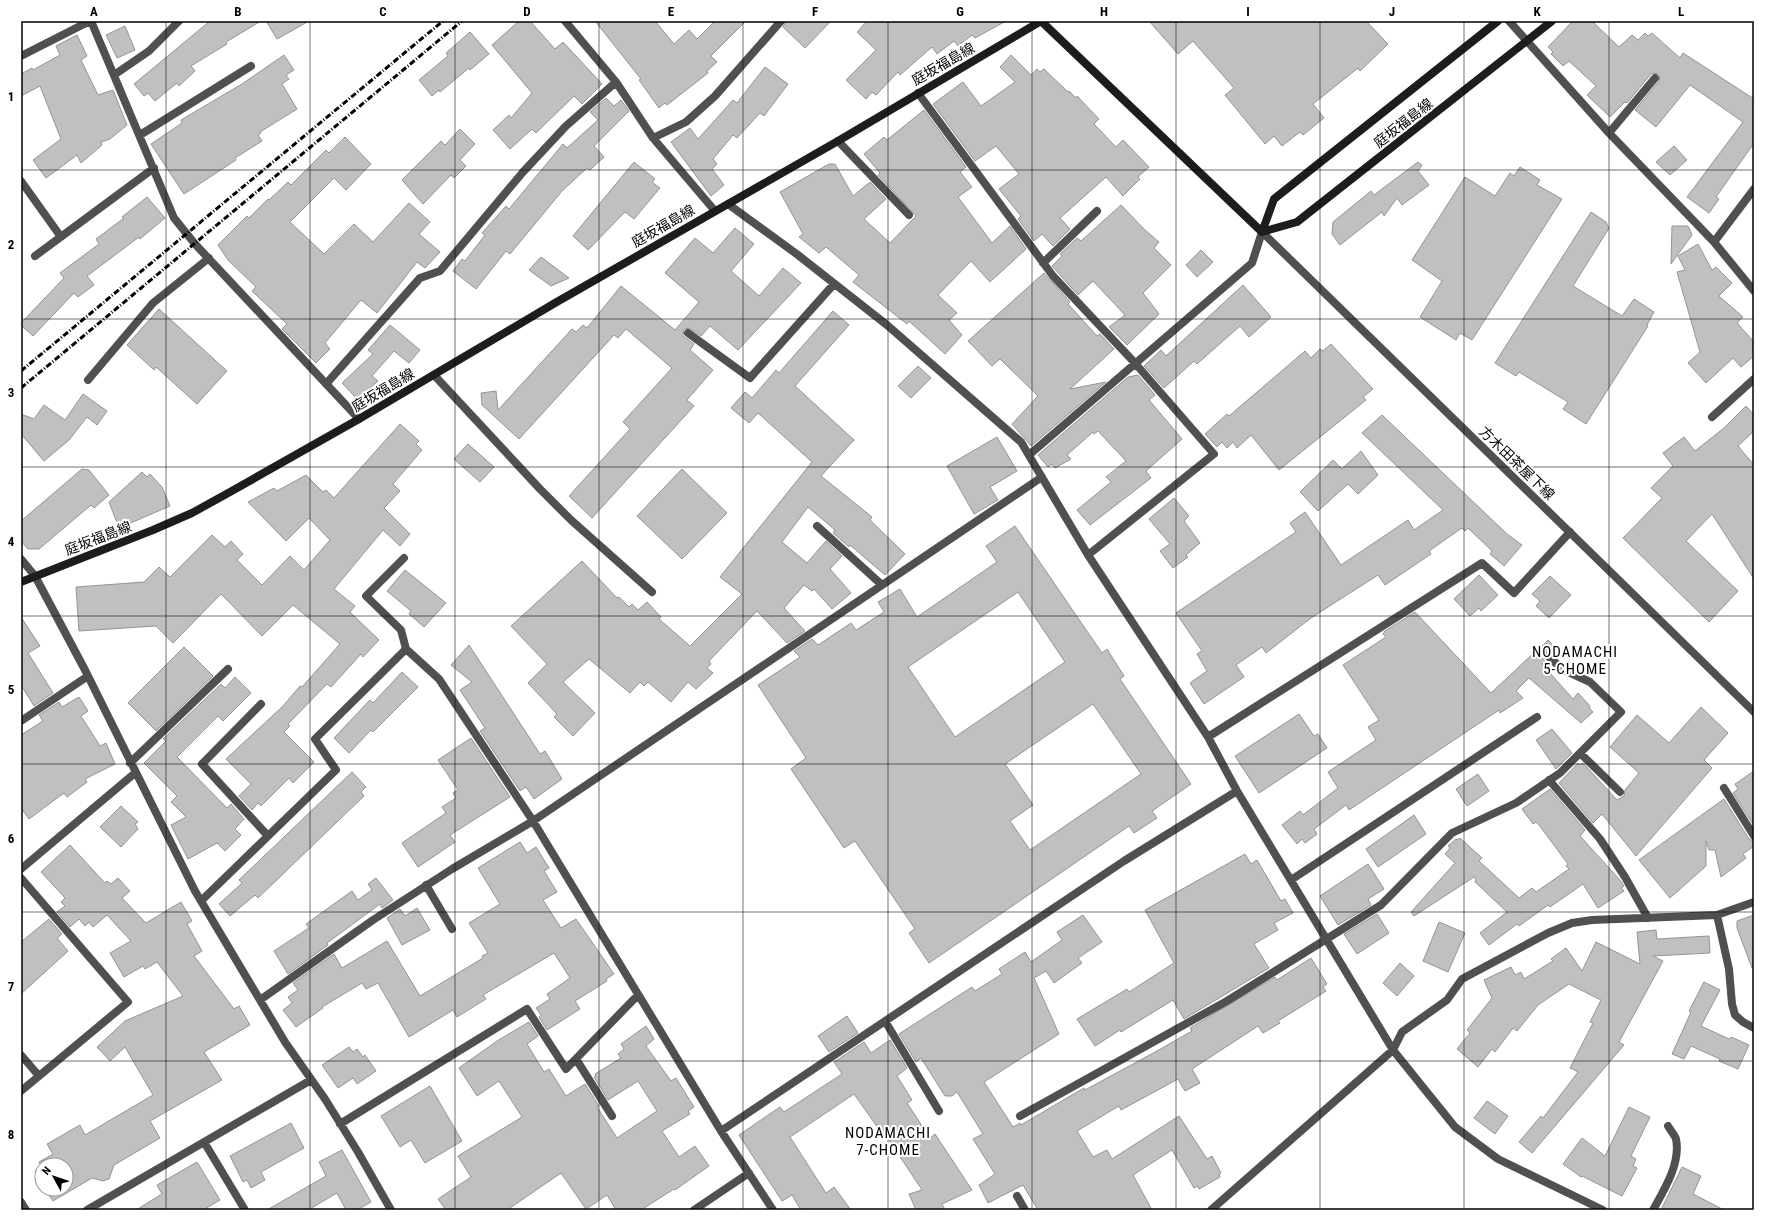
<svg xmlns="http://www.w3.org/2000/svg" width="1775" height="1231" viewBox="0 0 1775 1231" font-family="'Roboto Condensed','Noto Sans JP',sans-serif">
  <rect width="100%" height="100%" fill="#fff"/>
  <path fill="#c0c0c0" stroke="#949494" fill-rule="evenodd" d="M210,21H261L226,42L227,44L191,66L195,71L179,86L177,83L155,101L148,93L144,96L134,84Z
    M266,21H309L277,39Z
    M519,21H530L555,49L563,42L602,84L582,104L574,96L536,133L532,129L510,149L493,130L509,115L511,118L532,93L492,45Z
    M595,21H655L674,44L689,30L697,39L715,21H746L711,56L717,62L707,71L708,73L667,105L665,103L659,108L639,80L641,79Z
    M786,21H831L805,48L783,27Z
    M867,21H1006L975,38L972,35L958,46L954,41L937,54L932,47L900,75L898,72L876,95L872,92L866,99L846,80L876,50L857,32Z
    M1149,21H1366L1388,44L1360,71L1358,68L1313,104L1324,118L1303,135L1300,132L1282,146L1274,136L1265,144L1225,95L1234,88L1193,41L1178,54Z
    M1573,21H1592L1619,47L1632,35L1638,40L1645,33L1648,36L1652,33L1680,58L1683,53L1754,99V143L1716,197L1719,199L1709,213L1687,197L1743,122L1690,85L1656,127L1635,110L1659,81L1660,76L1656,73L1651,74L1627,103L1625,102L1610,117L1587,95L1596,86L1569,61L1563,66L1551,54L1553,52L1548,47Z
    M125,26L135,50L117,58L106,35Z
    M470,32L489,54L470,70L469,68L440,92L439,90L432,96L419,80L448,56L446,53Z
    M77,35L87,56L81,60L98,95L113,90L127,125L110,139L101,142L102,145L81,163L77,155L46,178L33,160L61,139L40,86L21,96V74L32,68L33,70L60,55L56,46Z
    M284,55L294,70L286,75L289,79L282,84L297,109L260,132L261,133L258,135L262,141L235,158L236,160L184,194L151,144L182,123L181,120L242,84Z
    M1011,55L1031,75L1037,69L1040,72L1044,69L1068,92L1069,91L1076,98L1077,96L1099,119L1094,124L1116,147L1123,140L1149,167L1138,177L1140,179L1123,196L1106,177L1060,218L1070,229L1053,246L1042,234L1034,241L1018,219L1021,216L999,189L1019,174L996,146L975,161L933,104L963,82L981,106L1015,82L1000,67Z
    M765,67L788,84L764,116L760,113L737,138L733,135L713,159L717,164L712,169L724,185L711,196L671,142L690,128L698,139L733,100L737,103Z
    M606,98L614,106L621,100L629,111L594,146L604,157L590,170L587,168L562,191L510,254L506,251L476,289L453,271L462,259L465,261L485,235L482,233L506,206L509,209L563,144L567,148L598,120L590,112Z
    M924,110L966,167L960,172L972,187L958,197L992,243L1010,226L1026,249L990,282L971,261L938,295L957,313L949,320L962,335L945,354L909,321L907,324L853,282L859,275L826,247L819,253L799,237L803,234L780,192L829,164H835L853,196L870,182L886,199L864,219L890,243L916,216L878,175L880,173L864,154L884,137L887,140Z
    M460,129L475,144L460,160L466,166L454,178L451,175L423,204L402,180L441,141L445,145Z
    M345,137L371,164L346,190L334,178L290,222L324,254L354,224L373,242L409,203L430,222L419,234L440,252L425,268L417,262L377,313L361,300L325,343L330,349L316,363L282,329L287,324L252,291L256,287L228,260L218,245L247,216L249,218L268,199L269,200L288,182L291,185L326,150L329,153Z
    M1674,146L1687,160L1670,175L1656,162Z
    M634,162L655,179L652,182L660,188L634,219L625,212L588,250L573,236Z
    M1418,162L1422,165L1418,171L1429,185L1402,205L1397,198L1384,216L1382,212L1340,245L1332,234L1333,222L1371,191L1374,195Z
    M1520,167L1540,180L1537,185L1562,199L1472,340L1460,333L1456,340L1420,317L1442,281L1412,260L1465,177L1495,196L1510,173L1514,176Z
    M147,197L165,218L140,239L139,237L87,276L94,285L78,297L74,293L33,336L21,325V323L64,278L60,273L99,244L96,239L124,218L122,217Z
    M1121,205L1145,230L1159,242L1154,248L1171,265L1143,293L1159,314L1127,345L1109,327L1125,315L1093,281L1078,295L1052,266L1062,256L1060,254L1077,238L1081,241Z
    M1591,212L1606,222L1609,228L1573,286L1622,316L1634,299L1654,312L1647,325L1648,326L1586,424L1563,409L1568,402L1519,372L1516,376L1495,363Z
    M1672,226H1688L1692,235L1671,264Z
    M735,228L754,244L731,271L759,296L783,268L801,283L738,350L710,326L701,336L689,328L684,329L683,336L694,344L690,350L713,370L687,400L694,406L592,518L569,496L630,429L623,422L672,368L626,329L618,338L614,335L519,439L482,405L481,393L496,391L498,410L572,329L576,332L583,325L587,328L621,286L675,330L699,302L665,273L695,238L713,253Z
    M1698,244L1712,270L1716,267L1732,283L1719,296L1743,317L1737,323L1754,342V356L1741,367L1733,358L1706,383L1688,363L1700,352L1677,272L1685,270L1678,256Z
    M1201,250L1213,262L1197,277L1186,265Z
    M541,257L569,278L551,286L529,270Z
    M1044,273L1070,302L1068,304L1097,336L1100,334L1114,349L1070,389L1106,382L1031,446L1012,424L1038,396L1000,359L992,366L968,341Z
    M1243,285L1271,317L1249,337L1240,326L1197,364L1194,361L1164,388L1144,366L1161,350L1166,356Z
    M159,309L227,371L197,404L156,367L154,370L127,345Z
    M833,311L849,325L795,386L854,440L821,476L872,517L870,520L905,554L885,575L850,545L849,547L833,533L835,530L808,507L782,542L807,563L826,541L842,556L830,569L851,593L832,609L814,589L812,591L804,585L784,608L805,631L787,643L757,611L709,661L711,664L707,668L713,673L696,689L688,682L671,702L648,682L644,686L640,682L630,693L589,659L563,682L595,713L573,736L554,717L557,714L528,683L547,664L511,626L582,561L617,598L619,597L629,607L632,604L638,610L647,602L661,617L659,619L690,646L742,594L720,577L812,462L758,413L749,423L731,408L745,392L752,398L776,370L779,373Z
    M390,325L420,350L409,363L394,351L372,376L378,381L358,400L342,383L373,354L368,350Z
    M1331,344L1373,389L1363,397L1366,400L1279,470L1251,435L1237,448L1233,442L1227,448L1222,442L1217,447L1205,434L1227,414L1229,416L1305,351L1311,358L1320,349L1323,351Z
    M918,366L931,378L911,398L898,386Z
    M1138,375L1155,395L1149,400L1182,439L1146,471L1151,478L1090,525L1077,510L1111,482L1106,477L1126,461L1098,431L1094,434L1093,432L1067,455L1071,459L1055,468L1052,464L1048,467L1038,455L1128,377Z
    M83,394L107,411L97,425L87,417L69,440L44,461L21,434V414L34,419L44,405L65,420Z
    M1746,406L1754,415V431L1738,446L1754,465V579L1712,514L1686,541L1738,591L1709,622L1623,538L1662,498L1651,488L1673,466L1663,453L1684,437L1695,451L1724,428Z
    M1382,415L1507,534L1522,545L1504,566L1490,554L1492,551L1468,528L1465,531L1462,528L1429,551L1431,554L1385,585L1378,575L1311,618L1266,653L1262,647L1236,665L1244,677L1204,704L1190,683L1207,671L1197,654L1202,651L1176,613L1296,532L1290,523L1305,512L1341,565L1408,520L1414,530L1443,510L1362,433Z
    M400,424L419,441L416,444L422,450L393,484L400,491L384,508L410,534L400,546L383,530L334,589L355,606L350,612L379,640L363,657L361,654L331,687L327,684L288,724L290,726L284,732L314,762L293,783L289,778L261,806L258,803L252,810L239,796L251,784L226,759L283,706L300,686L302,687L340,644L293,605L262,636L221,594L173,643L156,626L79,631L76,587L144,582L159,567L170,577L212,535L225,547L231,541L243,554L237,560L262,585L290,556L304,570L330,540L309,518L286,541L248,502L274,488L277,491L306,475L323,492L326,490L334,498Z
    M997,437L1017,471L990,487L998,500L974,514L947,466Z
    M468,444L494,467L480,482L454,459Z
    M1361,451L1378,475L1358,494L1348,484L1318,511L1300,492L1333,460L1342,469Z
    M82,469L89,470L109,495L94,508L91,505L39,549H28L21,541V521Z
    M682,469L727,513L682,559L637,516Z
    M142,472L147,477L150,474L162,487L170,506L119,528L109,502Z
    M1174,498L1189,516L1184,521L1200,543L1186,555L1188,557L1173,568L1160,551L1170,544L1149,519Z
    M1015,526L1102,653L1107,649L1124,676L1120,679L1191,784L1152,811L1157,818L1134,833L1129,826L929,963L909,933L915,929L855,841L844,848L791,769L806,758L758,685L800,657L794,651L812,639L818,645L851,623L856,630L884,612L878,602L900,589L917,617L997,562L986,546ZM1018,592L1065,662L955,737L908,667ZM1093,704L1141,774L1030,850L1010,821L1033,805L1005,764Z
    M405,570L446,603L424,627L409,614L411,611L387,591Z
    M1479,575L1498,595L1481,611L1479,608L1470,616L1454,599Z
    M1550,576L1571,595L1549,618L1536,606L1540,601L1532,594Z
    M1415,612L1491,693L1538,649L1539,655L1545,661L1542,664L1573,699L1578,693L1590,706L1589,708L1593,712L1581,723L1529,678L1516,691L1523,698L1500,713L1499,710L1349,810L1346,805L1314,829L1317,834L1305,843L1302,839L1297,844L1282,825L1300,811L1303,815L1338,788L1328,772L1376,740L1368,727L1379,720L1343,665L1386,637L1383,634L1385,631Z
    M21,617L40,646L28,653L53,693L34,706L21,685Z
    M1548,640L1557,649L1553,653L1546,647L1542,646Z
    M469,645L540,754L545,751L562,779L534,799L526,787L520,791L480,731L485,728L460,690L472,682L451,665Z
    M184,647L213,676L156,731L128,703Z
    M402,672L418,687L373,732L371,730L349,753L334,738L370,700L373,703Z
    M235,677L251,693L223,721L218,716L177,757L227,808L231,804L244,819L235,829L241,835L225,851L217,843L188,859L171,825L186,817L171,802L177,796L144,763L166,741L163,739L221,684L225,688Z
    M79,697L88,711L81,716L100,746L106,743L115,764L85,779L87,782L67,797L64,793L29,819L21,808V735L43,721L39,715L59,702L62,707Z
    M1701,707L1728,733L1704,760L1712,768L1636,856L1602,814L1593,823L1559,783L1578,763L1580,765L1583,763L1617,800L1624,796L1625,790L1639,773L1610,747L1637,715L1669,743Z
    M1299,714L1314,736L1318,734L1327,748L1259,793L1235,756Z
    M1552,729L1572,753L1556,769L1536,740Z
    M471,738L510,797L450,835L455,842L418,867L402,843L446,813L442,807L456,798L453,793L458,790L438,760Z
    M1754,771V826L1733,793L1738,789L1735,784Z
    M352,772L366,787L361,792L364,796L258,898L255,895L230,916L219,904L242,883L239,880Z
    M1478,774L1489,791L1467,806L1456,789Z
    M1550,789L1585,830L1580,836L1620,880L1624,886L1621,888L1624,891L1598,908L1583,884L1550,907L1548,905L1519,926L1517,924L1489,945L1480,933L1507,912L1475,882L1476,879L1474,877L1414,916L1411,912L1455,863L1445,854L1450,848L1448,846L1456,839L1457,840L1460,838L1482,858L1479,861L1519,898L1532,888L1536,892L1569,869L1566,866L1568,864L1539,825L1536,822L1533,824L1522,809Z
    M1724,799L1749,839L1754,841V846L1743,854L1746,858L1721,877L1715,850H1709L1706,841V866L1670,898L1639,860Z
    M121,806L138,822L135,824L138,829L121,847L100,827Z
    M1414,815L1426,834L1378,867L1366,849Z
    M520,842L527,853L536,847L549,868L544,871L557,892L543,900L561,928L576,919L614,974L606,979L607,981L575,1001L580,1009L547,1030L539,1017L541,1015L536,1008L550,999L547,994L570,978L554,953L483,995L486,999L457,1017L453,1010L409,1037L378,983L366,989L362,983L322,1007L323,1008L296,1027L283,1010L292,1003L288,997L298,990L293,983L334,954L342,968L387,941L420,996L483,958L482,956L488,953L469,923L500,904L478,868Z
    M70,845L105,883L107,881L111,884L118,878L130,891L122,898L146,923L181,902L192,921L187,924L202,951L194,956L234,1009L239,1006L250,1025L204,1052L222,1080L150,1121L160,1138L114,1165L109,1179L103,1181L92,1178L53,1201L45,1189H66V1165H42V1183L35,1171L42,1167L39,1162L53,1154L47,1144L80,1125L85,1135L153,1095L125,1047L110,1061L97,1047L125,1021L183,996L157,962L145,969L143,966L124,977L110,953L131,941L107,915L93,927L89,922L85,926L79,919L70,927L57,912L65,906L61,902L65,898L41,872Z
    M1245,854L1251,864L1257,860L1281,901L1285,899L1293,913L1274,923L1278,930L1254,944L1269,968L1184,1019L1173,1000L1121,1032L1120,1030L1095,1046L1077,1019L1127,989L1129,992L1174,963L1145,910Z
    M1368,864L1384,889L1368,899L1371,905L1338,925L1320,896Z
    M376,878L393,900L382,908L380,904L327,943L328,945L288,974L274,951L309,928L306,924L352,891L358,900L372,890L368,884Z
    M417,908L430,930L402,945L387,918L400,909L405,916Z
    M1377,914L1389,933L1357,954L1344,934Z
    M1083,915L1102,942L1078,958L1082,963L1054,983L1046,971L1034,978L1059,1034L984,1082L1013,1127L1020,1123L1021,1125L1084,1088L1085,1090L1157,1051L1192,1031L1190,1028L1275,977L1277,980L1311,958L1327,984L1323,987L1326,991L1278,1021L1280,1023L1263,1033L1258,1026L1192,1069L1200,1083L1185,1091L1178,1079L1121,1110L1119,1106L1077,1131L1093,1157L1107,1150L1112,1159L1179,1116L1207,1159L1212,1156L1221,1173L1219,1174L1220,1177L1199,1189L1198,1186L1194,1188L1172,1150L1133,1175L1152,1210H1038L1023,1185L988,1203L979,1185L995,1174L973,1139L983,1134L957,1092L952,1096H945L921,1058L916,1062L899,1034L972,987L975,991L1002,974L999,969L1025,952L1031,962L1062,940L1057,932Z
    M1754,915V968H1752L1737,928V921Z
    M49,919L62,934L57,938L68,951L21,994V942Z
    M1439,922L1465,933L1448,972L1423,961Z
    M1656,930L1657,939L1709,936L1710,953L1653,956L1663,961L1619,1042L1624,1045L1532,1153L1519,1142L1541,1116L1543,1118L1578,1072L1570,1068L1593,1023L1590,1022L1601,1000L1569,984L1538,1005L1517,1031L1513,1028L1495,1052L1492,1049L1478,1067L1457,1049L1470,1033L1467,1030L1492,998L1484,980L1511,967L1515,975L1521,972L1524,979L1553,961L1551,959L1566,948L1582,971L1596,942L1640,964L1637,932Z
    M1400,963L1414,976L1397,996L1383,983Z
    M1704,982L1720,990L1701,1026L1729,1039L1731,1037L1749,1045L1738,1069L1719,1061L1720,1059L1691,1046L1684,1059L1672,1054L1691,1012L1689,1011Z
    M847,1016L858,1033L829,1052L818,1036Z
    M529,1022L538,1036L527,1044L544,1072L549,1069L566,1096L585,1084L599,1106L597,1107L617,1138L657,1111L638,1081L608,1100L594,1077L596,1076L595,1074L621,1058L618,1054L624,1049L621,1044L646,1026L654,1039L646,1046L671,1081L676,1078L694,1107L688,1111L690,1114L662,1131L679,1157L695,1146L709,1166L675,1190L674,1189L641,1210H616L607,1195L586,1209L561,1173L507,1210H446L438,1199L471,1177L458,1156L522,1117L499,1081L477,1096L459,1068L497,1041Z
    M890,1040L907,1068L897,1076L912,1100L907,1103L930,1138L935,1134L972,1190L942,1204L945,1210H916L909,1194L922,1190L885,1134L883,1135L854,1094L790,1137L826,1193L834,1187L851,1210H801L792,1195L782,1201L739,1135L780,1107L784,1112L842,1074L834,1062L864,1042L871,1053Z
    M349,1047L353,1052L357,1049L363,1057L365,1055L376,1071L357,1084L353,1078L338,1088L322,1065Z
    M430,1086L462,1141L425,1163L411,1140L400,1147L381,1116Z
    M1487,1101L1508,1116L1495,1134L1474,1118Z
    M1629,1107L1650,1117L1631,1156L1636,1159L1633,1166L1637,1168L1622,1196L1582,1176L1581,1177L1563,1164L1582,1138L1605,1156Z
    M291,1123L304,1148L261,1172L265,1180L251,1188L247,1180L243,1182L230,1156Z
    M342,1150L371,1202L357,1210H346L337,1193L308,1210H267L326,1176L319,1162Z
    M197,1162L220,1200L203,1210H136L162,1194L157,1185Z
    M1682,1167L1701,1176L1693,1194L1724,1210H1661Z"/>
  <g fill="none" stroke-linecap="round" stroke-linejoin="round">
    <path stroke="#505050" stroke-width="8" d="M91,21L174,218L195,244L359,419
      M565,21L616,82L653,138L715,211
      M1509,21L1609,133L1714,242L1754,291
      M21,56L90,21
      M114,75L149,51L179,21
      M918,93L1053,276L1134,362L1214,454L1088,555
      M1609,133L1655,78
      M140,135L251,66
      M653,138L686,122L715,96L781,21
      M838,141L909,215
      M21,181L61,237
      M728,204L798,255L887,325L1021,442L1088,555L1208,737L1237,791L1393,1050L1455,1127L1498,1159L1603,1210
      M1714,242L1754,189
      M35,256L154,168
      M1043,263L1097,211
      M688,333L750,378L834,284
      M434,375L540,489L571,520L652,592
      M88,380L153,303L209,258
      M326,384L420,278L440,271L523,172L566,126L616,82
      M1712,417L1754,379
      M1029,455L1252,263L1262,232
      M817,526L882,585
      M21,559L35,576L85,670L195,891L285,1042L325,1099L358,1152L391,1210
      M406,649L439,679L533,821L721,1131L773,1210
      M261,704L202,764L268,836
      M21,721L88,676
      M1208,737L1482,563L1514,593L1570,532
      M1580,753L1620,792
      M130,763L228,669
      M1549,780L1600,839L1625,877L1648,918
      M1724,788L1754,836
      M21,869L135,773
      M21,878L128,1002L21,1091
      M1291,880L1537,717
      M426,885L452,929
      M201,901L336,770L315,739L406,649L401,630L366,596L404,558
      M1717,915L1729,969L1732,1004L1735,1015L1743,1022L1754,1028
      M260,1000L373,920L452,869L533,821L1042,477
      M885,1021L939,1111
      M21,1055L39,1076
      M576,1059L612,1116
      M1020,1116L1227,1001L1381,905L1452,833L1516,803L1560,773L1621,712L1590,682L1562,669L1543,651
      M340,1124L527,1009L566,1069L638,995
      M721,1131L1124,861L1237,791
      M204,1142L245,1210
      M1017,1196L1025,1210
      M21,1202L26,1210
      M87,1210L311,1080
      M694,1210L749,1173
      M1211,1210L1393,1050L1402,1032L1447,1000L1462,979L1548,933L1572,923L1592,920L1717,915L1754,902
      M1653,1210C1664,1190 1681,1163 1676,1139C1675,1135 1670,1130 1668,1126"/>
    <path stroke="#505050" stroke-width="8" d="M1262,232L1754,712"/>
    <path stroke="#1d1d1d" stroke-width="8" d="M1262,232L1297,222L1552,21
      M1262,232L1274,199L1498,21
      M21,582L153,530L192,513L230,492L359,419L555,303L838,141L1041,21L1262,232"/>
    <path stroke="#000" stroke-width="3" stroke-dasharray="6 2 1 2" stroke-linecap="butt" d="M21,371L443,21
      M21,388L462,21"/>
  </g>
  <path fill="none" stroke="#000" stroke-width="1" stroke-opacity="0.55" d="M166,21V1210M310,21V1210M455,21V1210M599,21V1210M743,21V1210M888,21V1210M1032,21V1210M1176,21V1210M1320,21V1210M1464,21V1210M1609,21V1210M21,170H1754M21,319H1754M21,467H1754M21,616H1754M21,764H1754M21,912H1754M21,1061H1754"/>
  <g text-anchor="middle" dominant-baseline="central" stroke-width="4" stroke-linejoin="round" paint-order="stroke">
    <g font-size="14" fill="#000" stroke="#fff">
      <text transform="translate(943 64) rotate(-30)">庭坂福島線</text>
      <text transform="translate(1403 123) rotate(-38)">庭坂福島線</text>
      <text transform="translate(663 226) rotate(-30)">庭坂福島線</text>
      <text transform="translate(383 390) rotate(-31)">庭坂福島線</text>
      <text transform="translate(1517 463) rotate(44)">方木田茶屋下線</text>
      <text transform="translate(98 538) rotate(-21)">庭坂福島線</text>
    </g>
    <g font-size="15" letter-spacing="1" fill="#000" stroke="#fff">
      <text x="1575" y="652">NODAMACHI<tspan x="1575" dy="17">5-CHOME</tspan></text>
      <text x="888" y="1133">NODAMACHI<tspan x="888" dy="17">7-CHOME</tspan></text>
    </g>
  </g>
  <rect width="1775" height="1231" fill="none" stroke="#ffffff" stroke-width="44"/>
  <g transform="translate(54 1177) rotate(310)"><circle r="19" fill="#ffffff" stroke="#999999"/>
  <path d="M0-3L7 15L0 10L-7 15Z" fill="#000000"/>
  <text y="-6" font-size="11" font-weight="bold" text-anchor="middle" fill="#000000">N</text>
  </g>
  <rect x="22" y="22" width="1731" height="1187" fill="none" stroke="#000" stroke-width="1.5"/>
  <g font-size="13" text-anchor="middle" font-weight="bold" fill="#000">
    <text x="94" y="16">A</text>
    <text x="238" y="16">B</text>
    <text x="383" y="16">C</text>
    <text x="527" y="16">D</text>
    <text x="671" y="16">E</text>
    <text x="815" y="16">F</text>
    <text x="960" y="16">G</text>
    <text x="1104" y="16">H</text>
    <text x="1248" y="16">I</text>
    <text x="1392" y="16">J</text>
    <text x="1537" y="16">K</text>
    <text x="1681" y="16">L</text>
    <text x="11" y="101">1</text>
    <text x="11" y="249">2</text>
    <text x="11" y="397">3</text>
    <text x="11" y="546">4</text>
    <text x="11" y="694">5</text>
    <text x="11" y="843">6</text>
    <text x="11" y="991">7</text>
    <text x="11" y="1139">8</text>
  </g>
</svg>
